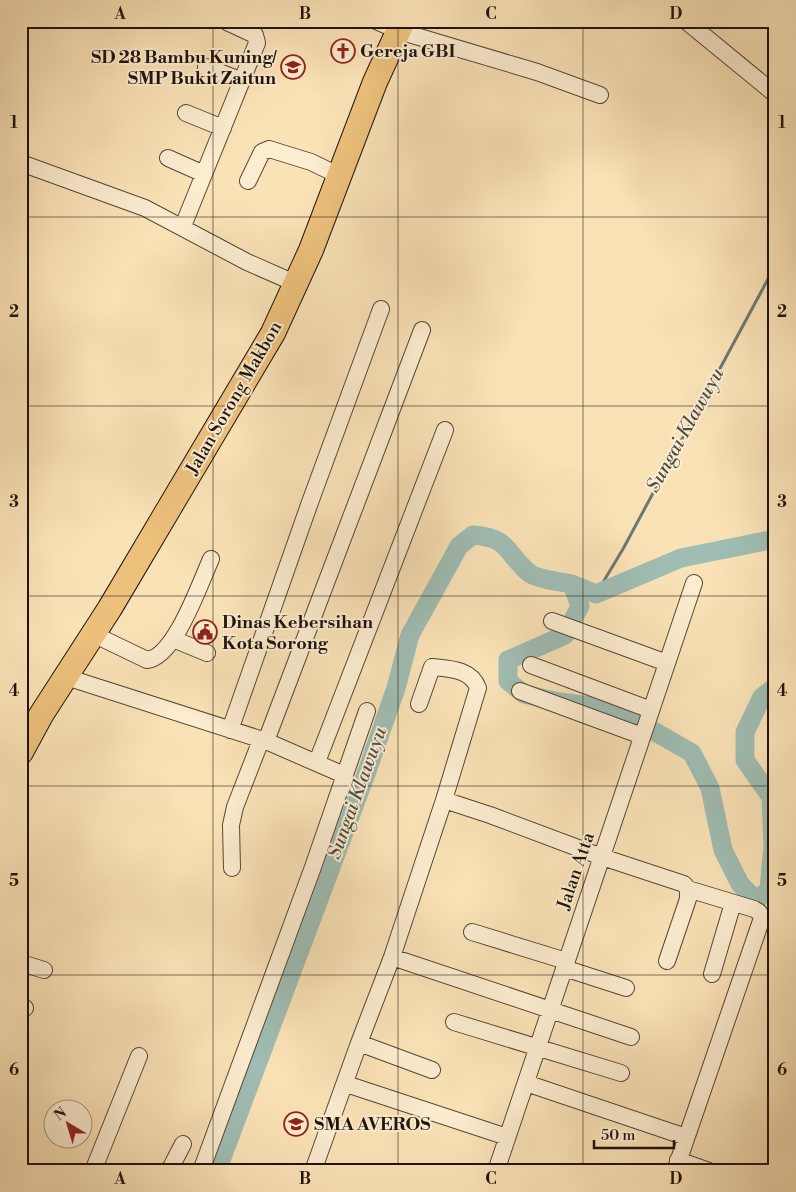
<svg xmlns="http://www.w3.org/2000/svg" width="796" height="1192" viewBox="0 0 796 1192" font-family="'Libre Bodoni',serif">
  <rect width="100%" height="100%" fill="#fae2b7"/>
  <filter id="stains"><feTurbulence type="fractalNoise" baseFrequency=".004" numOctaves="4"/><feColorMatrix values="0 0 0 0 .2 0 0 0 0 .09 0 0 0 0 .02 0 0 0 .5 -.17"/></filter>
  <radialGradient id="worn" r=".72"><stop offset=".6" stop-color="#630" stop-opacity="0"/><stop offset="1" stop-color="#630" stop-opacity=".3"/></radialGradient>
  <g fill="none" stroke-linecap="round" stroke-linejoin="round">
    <path stroke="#6c7970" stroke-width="3" d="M596,594L623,549L775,266"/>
    <path stroke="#9fbdb3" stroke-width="19" d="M572,584L596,594L681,558L775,539
      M217,1171L366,774L396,688L410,635L459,546L473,535C510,538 505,552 528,572C535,579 562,582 572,584L580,606L565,635L508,660V681L524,694L559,702L615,709L692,753L710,788L723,850L740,884L756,900L769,890L773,846L771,797L745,760V732L762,697L775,687"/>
    <g stroke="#564736" stroke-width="18">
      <path id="minor" d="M376,21L399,31L537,72L600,95
        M686,21L775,94
        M773,21L775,22
        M206,67L242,81
        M186,113L223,128
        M168,158L204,174
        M21,163L145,208L247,262L297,284
        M248,181L262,152L269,149L311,162L340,176
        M183,226L257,43L255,35L227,22
        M552,621L667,663
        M93,634L147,660C175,657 200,583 211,559
        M173,639L207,653
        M531,665L651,710
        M66,677L266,741L344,775
        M520,691L642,736
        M419,704L432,667C450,669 471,669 478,688L444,800L490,815L602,857L684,884L688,889V899L667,961
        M230,730L309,505L381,309
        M266,741L422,330
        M317,762L445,430
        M232,868L231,825L235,807L261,740
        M472,932L566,961
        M392,957L631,1037
        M21,963L44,970
        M564,968L626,988
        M712,974L733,903
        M21,1007L25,1008
        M454,1022L621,1073
        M359,1043L392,957L444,800
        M526,1083L686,1137
        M346,1084L507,1137
        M678,1160L709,1171
        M21,1170L22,1171
        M93,1171L139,1056
        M169,1171L183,1144
        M201,1171L313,867L367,711
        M313,1171L359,1043L432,1070
        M496,1171L694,583
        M675,1171L762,918L759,912L754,909L688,889"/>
    </g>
    <g stroke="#1f130b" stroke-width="26">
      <path id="highway" d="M21,752L41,715L110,608L273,333L311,250L375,82L403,21"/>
    </g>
    <use href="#minor" stroke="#fcecd0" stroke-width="16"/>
    <use href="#highway" stroke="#edc17c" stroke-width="24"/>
  </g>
  <path fill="none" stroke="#1f130b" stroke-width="1" stroke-opacity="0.55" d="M213,21V1171M398,21V1171M583,21V1171M21,217H775M21,406H775M21,596H775M21,786H775M21,975H775"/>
  <defs>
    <g id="church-ring" transform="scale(1.25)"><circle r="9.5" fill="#fcecd0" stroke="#8f2418" stroke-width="1.5"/><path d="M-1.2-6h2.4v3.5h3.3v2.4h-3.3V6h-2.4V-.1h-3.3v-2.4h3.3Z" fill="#8f2418"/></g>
    <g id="school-ring" transform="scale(1.25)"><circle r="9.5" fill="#fcecd0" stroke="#8f2418" stroke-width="1.5"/><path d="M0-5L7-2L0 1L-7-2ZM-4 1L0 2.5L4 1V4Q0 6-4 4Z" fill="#8f2418"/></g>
    <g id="civic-ring" transform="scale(1.25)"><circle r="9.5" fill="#fcecd0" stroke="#8f2418" stroke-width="1.5"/><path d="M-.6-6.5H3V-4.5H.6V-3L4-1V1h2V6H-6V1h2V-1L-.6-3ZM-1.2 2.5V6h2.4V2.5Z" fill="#8f2418"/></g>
  </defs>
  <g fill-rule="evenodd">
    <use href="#church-ring" x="343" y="51"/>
    <use href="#school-ring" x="293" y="67"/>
    <use href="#civic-ring" x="205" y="632"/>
    <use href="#school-ring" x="296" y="1124"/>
  </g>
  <g text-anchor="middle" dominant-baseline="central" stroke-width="4" stroke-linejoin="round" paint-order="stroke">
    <g font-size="18" font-weight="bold" fill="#1f130b" stroke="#fcecd0" text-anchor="start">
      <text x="360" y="51">Gereja GBI</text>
      <text x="276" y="57" text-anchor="end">SD 28 Bambu Kuning/<tspan x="276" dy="21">SMP Bukit Zaitun</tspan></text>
      <text x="222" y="622">Dinas Kebersihan<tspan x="222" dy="21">Kota Sorong</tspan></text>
      <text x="314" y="1124">SMA AVEROS</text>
    </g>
    <g font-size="18" fill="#1f130b" stroke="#fcecd0">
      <text transform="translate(234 398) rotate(-60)">Jalan Sorong Makbon</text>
      <text transform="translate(576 871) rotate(-71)">Jalan Atta</text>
    </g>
    <g font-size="19" font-style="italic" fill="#4c4e46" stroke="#fcecd0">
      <text transform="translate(685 430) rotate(-61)">Sungai Klawuyu</text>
      <text transform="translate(357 793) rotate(-70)">Sungai Klawuyu</text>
    </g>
  </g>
  <rect width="796" height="1192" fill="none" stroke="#fae2b7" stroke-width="55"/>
  <g transform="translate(68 1124) rotate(322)"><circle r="24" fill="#fcecd0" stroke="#a49581"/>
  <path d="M0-4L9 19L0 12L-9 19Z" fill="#8f2418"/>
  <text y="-8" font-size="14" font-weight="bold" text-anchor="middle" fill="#1f130b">N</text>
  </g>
  <path d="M594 1140v8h80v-8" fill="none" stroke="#1f130b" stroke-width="2.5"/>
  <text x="601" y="1140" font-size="15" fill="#1f130b" stroke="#fcecd0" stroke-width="4" paint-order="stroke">50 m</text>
  <rect x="28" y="28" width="740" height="1136" fill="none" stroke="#1f130b" stroke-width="2"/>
  <g font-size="16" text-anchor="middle" font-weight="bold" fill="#1f130b">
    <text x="120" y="19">A</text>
    <text x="305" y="19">B</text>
    <text x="491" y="19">C</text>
    <text x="676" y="19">D</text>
    <text x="14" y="128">1</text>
    <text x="782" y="128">1</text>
    <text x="14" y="317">2</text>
    <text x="782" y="317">2</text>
    <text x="14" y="507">3</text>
    <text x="782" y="507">3</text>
    <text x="14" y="696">4</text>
    <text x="782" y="696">4</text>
    <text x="14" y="886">5</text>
    <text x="782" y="886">5</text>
    <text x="14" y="1075">6</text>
    <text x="782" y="1075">6</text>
    <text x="120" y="1184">A</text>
    <text x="305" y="1184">B</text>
    <text x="491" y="1184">C</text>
    <text x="676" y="1184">D</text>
  </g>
  <rect width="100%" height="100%" filter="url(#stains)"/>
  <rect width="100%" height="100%" fill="url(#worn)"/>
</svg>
